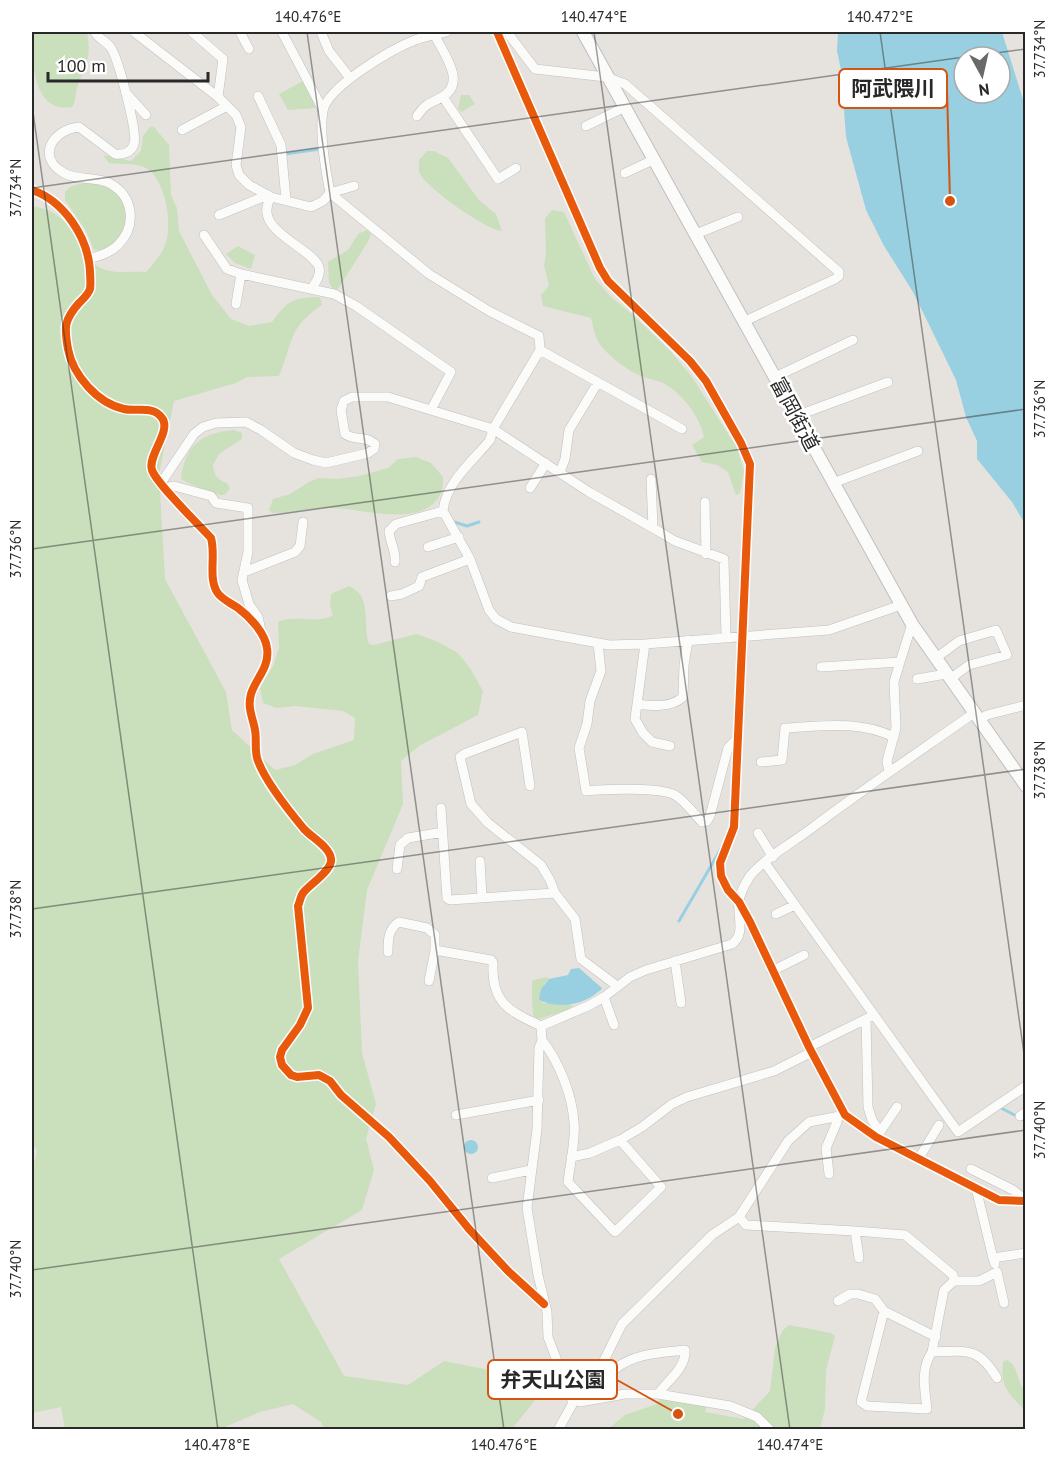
<svg xmlns="http://www.w3.org/2000/svg" width="1057" height="1461" viewBox="0 0 1057 1461" font-family="'PT Sans','Noto Sans JP',sans-serif">
  <rect width="100%" height="100%" fill="#e6e3df"/>
  <path fill="#cadfbb" d="M32,32H87C92,61 85,63 77,88C75,95 76,101 72,107C32,114 32,59 32,32Z
    M303,81L316,108L288,110L279,94Z
    M461,95H469L475,104L461,112L458,108Z
    M150,127H154L169,145L171,195L177,208L179,231L212,295L231,319L249,326L272,322C287,301 294,297 320,297L322,305C288,327 293,343 279,376L247,377L236,383L174,401L159,474L165,579L226,692L232,730L275,770L295,765L313,754L354,740L355,718L343,711L295,706L277,708L263,703L260,688L273,666L279,648L278,622C296,614 317,625 333,615L330,606L331,594L349,586C373,597 362,622 369,644L374,645L417,634L438,642L458,653L470,668L483,691L478,715L419,746L401,761L403,804L367,890L358,961L362,1053L376,1104L366,1139L374,1170L362,1210L279,1259L344,1376L408,1385L444,1361L536,1379L535,1400L512,1429H325L321,1422L293,1404L260,1412L218,1430L65,1429L61,1407L32,1413V1170L37,1151L32,1142V206C81,213 73,258 103,269C115,274 133,271 146,272C154,263 161,256 165,245C173,226 166,179 146,168C136,162 121,165 109,163L103,155L131,161L141,151L143,136Z
    M427,151H434L448,158L479,200L496,214L502,231C486,230 427,188 420,174C418,170 419,164 419,160Z
    M88,181C146,189 129,254 94,250L86,231L65,200V192L70,187Z
    M552,210L564,212L595,279L612,298L632,314L671,352L692,377L737,448L744,471L740,493L736,495L728,472L717,465L702,462L692,445L704,437C700,417 682,393 663,383C656,380 648,379 641,376C629,372 603,352 598,341C594,334 593,325 591,318L543,306L541,295L549,286L544,265L546,254L545,218Z
    M367,230L371,234L369,240L338,289L334,290L329,283L328,262L348,250L358,234Z
    M238,246L255,255L251,269L235,263L226,254Z
    M234,430L242,433V439L219,454L213,465C214,475 217,480 227,483L230,488C227,492 227,494 223,495C216,496 188,483 181,479C185,445 201,433 234,430Z
    M416,457L431,463L443,477C443,482 443,491 440,495C421,530 359,507 329,508C311,508 292,513 273,513L269,510L273,499L290,494L309,482L319,478L337,479L359,476L388,468L398,459Z
    M547,977L549,979L544,984L543,1003H570L572,1006L571,1009L539,1019L534,1017C532,1013 531,985 533,980Z
    M789,1325L831,1333L835,1336L826,1370L825,1409L820,1429L607,1430L625,1415L657,1404L661,1398L707,1405L705,1412L744,1419L770,1391L775,1348L782,1331Z
    M1007,1360C1019,1366 1016,1381 1025,1390V1410C1008,1394 1000,1386 1003,1362Z"/>
  <path fill="#99d0e1" fill-rule="evenodd" d="M838,32H1002L1026,109L1025,524L1012,502L977,459V441L966,417L956,380L913,292L884,246L866,210L846,137L841,70L837,51ZM964,57H1000V93H964Z
    M579,968L602,988L601,990C596,993 591,998 585,1000C574,1006 549,1007 539,999L541,989L549,979L568,975L571,969Z
    M464 1147a7 7 0 1 1 14 0a7 7 0 1 1-14 0Z"/>
  <g fill="none" stroke-linecap="round" stroke-linejoin="round">
    <path stroke="#99d0e1" stroke-width="3" d="M285,154L320,149
      M454,522L467,526L479,522
      M679,921L722,847
      M1001,1108L1026,1121"/>
    <g stroke="#c0bfc0" stroke-width="10">
      <path id="minor" d="M134,32L218,97L236,115L241,127L236,165L239,175L249,185L271,197L311,207L323,201L330,193L354,186
        M192,32L223,59L218,97
        M240,32L249,49
        M282,32L323,110
        M321,32L329,51L350,78
        M446,32C436,35 425,36 415,40C392,49 327,87 323,111C319,134 326,171 330,193L429,274L489,311L539,336L540,350L682,429
        M497,32L600,268L608,281L690,361L706,381L741,443L750,464L734,827L720,863L721,876L728,890L739,902L750,922L809,1047L845,1115L876,1137L999,1200L1026,1201
        M507,32L535,69L606,77L625,84L839,272V276L835,279L745,321
        M126,93L146,115
        M258,96L281,145L286,200
        M443,97L498,179L516,168
        M417,116C427,102 428,105 442,97C467,83 444,54 435,36
        M586,126L625,107
        M182,130L227,106
        M625,173L655,159
        M32,190C64,201 88,237 90,271C90,276 91,283 90,289C88,295 83,299 79,303C64,320 64,327 68,349C73,375 97,403 124,409C137,412 153,405 162,418C172,431 147,456 152,470C156,483 199,525 211,538C216,555 208,577 217,592C221,599 231,603 238,608C250,617 265,633 267,648C270,667 256,678 251,694C247,708 253,718 255,730C257,740 254,751 258,761C266,783 289,811 304,829C311,837 330,847 331,859C333,870 309,885 303,893C300,897 300,902 298,906L308,1008L300,1025L282,1050L280,1057L282,1065L291,1075L297,1077L319,1075L330,1081L341,1095L389,1137L430,1181L469,1229L508,1271L544,1304
        M271,197C250,230 312,247 319,267C321,275 316,282 312,288
        M219,215L268,195
        M696,234L738,217
        M204,235L227,269L241,274L334,294L356,306L451,372L431,410
        M88,259C99,256 110,253 118,245C137,226 134,196 109,183C95,176 78,181 64,173C36,157 52,130 79,127L115,154C123,155 131,153 134,144C138,133 118,58 111,48C107,41 99,40 95,32
        M236,304L241,274
        M540,350L493,429L490,440C472,462 446,482 443,511L470,559L489,610L496,619L511,627L522,629L609,645L645,644L829,630L901,605
        M775,377L853,340
        M796,416L888,382
        M560,472L565,459L569,430L597,384
        M651,479L653,528
        M161,483L194,434L203,427L216,423L246,422L261,430L294,453L313,460L326,463L368,453L374,449L375,444C366,435 354,441 345,434L341,410L344,401L352,397H388L493,429L589,492L653,528L675,541L724,559L726,637
        M833,483L918,451
        M165,488L174,486L211,496L216,503L248,508V552L242,580L249,604L258,617L261,631
        M530,488L546,463
        M705,502L706,554
        M428,547L459,537
        M395,562C396,550 390,543 389,531L396,524L443,511
        M244,572L295,552L300,546L303,522
        M391,596L402,594L419,586L422,577L470,559
        M598,643L601,671L590,701L587,724L579,748L586,791C604,789 660,787 675,795C685,801 694,814 702,822L707,821L710,816L728,748L737,739
        M645,644L635,719L643,733L652,742L670,746
        M936,658L959,641L996,630L1007,655L969,665L950,679
        M900,662L912,624
        M821,667L900,662L894,682L896,728L887,761L889,772
        M917,679L946,674
        M637,704C652,706 671,708 683,697L684,665L688,640
        M979,720L987,715L1026,705
        M761,762L782,760L785,728C823,726 859,720 894,737
        M530,786L522,732L464,754L460,757L471,804L488,823L541,865L550,880L555,893
        M441,808L447,898L450,900L555,893L575,919L581,959L617,986
        M758,833L773,857
        M480,861L482,897
        M765,863L958,1132L1026,1086
        M397,869L400,845L408,838L443,832
        M776,914L795,905
        M388,952C388,940 388,929 399,922L427,928L435,935V950
        M675,961L681,1003
        M772,971L804,955
        M429,981L435,950L491,960L493,963C491,1003 509,1011 541,1026
        M604,997L614,1025
        M866,1019L868,1107L872,1120L880,1132L876,1137
        M542,1040C559,1062 572,1094 574,1122C576,1141 570,1163 568,1182L615,1232L661,1187L620,1140
        M809,1047L870,1017
        M456,1115L539,1100
        M1020,1116L1026,1112
        M880,1132L897,1107
        M571,1157L590,1153L620,1140L642,1127L672,1104L687,1097L774,1071L812,1052
        M919,1158L939,1125
        M971,1169L1013,1190L1026,1200
        M829,1174L826,1148L837,1122L838,1117
        M492,1178L531,1170
        M976,1188L993,1258
        M739,1217L746,1225L855,1231L859,1258
        M855,1231L905,1235L953,1275L954,1281H979L997,1272L1004,1303
        M995,1264L993,1258L1026,1253
        M954,1281L944,1290L932,1352C966,1351 978,1346 997,1378
        M838,1301L850,1294H858L875,1299L884,1311L936,1337
        M884,1311L861,1402L867,1406L927,1409C925,1390 920,1369 932,1352
        M588,1396C599,1389 605,1377 615,1369C635,1353 661,1353 685,1350C686,1368 668,1380 658,1394
        M584,1401L622,1324L712,1235L739,1217L788,1141L809,1122L845,1115
        M580,1402L625,1394H658L730,1406L757,1417L770,1430
        M558,1430L573,1403L548,1337L547,1312L538,1275L527,1208L537,1129L539,1048L542,1040L541,1026L588,1006L604,997L630,977L646,970L732,944C746,934 737,916 739,901C740,892 745,884 750,876C766,857 792,843 812,828C865,788 920,751 974,713"/>
    </g>
    <g stroke="#c0bfc0" stroke-width="14">
      <path id="tertiary" d="M583,32L912,624L1026,786"/>
    </g>
    <use href="#minor" stroke="#fbfbfa" stroke-width="9"/>
    <use href="#tertiary" stroke="#fbfbfa" stroke-width="12"/>
    <g stroke="#fff" stroke-width="11">
      <path id="cycleway" d="M497,32L600,268L608,281L690,361L706,381L741,443L750,464L734,827L720,863L721,876L728,890L739,902L750,922L809,1047L845,1115L876,1137L999,1200L1026,1201
        M32,190C64,201 88,237 90,271C90,276 91,283 90,289C88,295 83,299 79,303C64,320 64,327 68,349C73,375 97,403 124,409C137,412 153,405 162,418C172,431 147,456 152,470C156,483 199,525 211,538C216,555 208,577 217,592C221,599 231,603 238,608C250,617 265,633 267,648C270,667 256,678 251,694C247,708 253,718 255,730C257,740 254,751 258,761C266,783 289,811 304,829C311,837 330,847 331,859C333,870 309,885 303,893C300,897 300,902 298,906L308,1008L300,1025L282,1050L280,1057L282,1065L291,1075L297,1077L319,1075L330,1081L341,1095L389,1137L430,1181L469,1229L508,1271L544,1304"/>
    </g>
    <use href="#cycleway" stroke="#e8590c" stroke-width="8"/>
  </g>
  <path fill="none" stroke="#282828" stroke-width="1.5" stroke-opacity="0.45" d="M307,32L504,1430M594,32L790,1430M880,32L1026,1068M966,57L1026,49M32,105L218,1430M32,188L964,57M32,549L1026,409M32,909L1026,769M32,1270L1026,1130"/>
  <g text-anchor="middle" dominant-baseline="central" stroke-width="5" stroke-linejoin="round" paint-order="stroke">
    <g font-size="20" fill="#282828" stroke="#fff">
      <text transform="translate(795 414) rotate(62)">富岡街道</text>
    </g>
  </g>
  <path fill="none" stroke="#d5540f" stroke-width="2" d="M950 201L947 89M678 1414L617 1380"/>
  <g fill="#d5540f" stroke="#fff" stroke-width="2">
    <circle cx="950" cy="201" r="6"/>
    <circle cx="678" cy="1414" r="6"/>
  </g>
  <g fill="#fff" stroke="#d5540f" stroke-width="2">
    <rect x="839" y="69" width="108" height="39" rx="6"/>
    <rect x="488" y="1360" width="129" height="39" rx="6"/>
  </g>
  <g font-size="21" text-anchor="middle" font-weight="bold" fill="#282828">
    <text x="893" y="96">阿武隈川</text>
    <text x="553" y="1387">弁天山公園</text>
  </g>
  <rect width="1057" height="1461" fill="none" stroke="#ffffff" stroke-width="66"/>
  <g transform="translate(982 75) rotate(172)"><circle r="28" fill="#ffffff" stroke="#a9a9a9" stroke-width="1.5"/>
  <path d="M0-4.5L10 22L0 15L-10 22Z" fill="#6a6968"/>
  <text y="-9" font-size="16" font-weight="bold" text-anchor="middle" fill="#282828">N</text>
  </g>
  <path d="M48 72v9h160v-9" fill="none" stroke="#282828" stroke-width="3"/>
  <text x="57" y="72" font-size="18" fill="#282828" stroke="#ffffff" stroke-width="4.5" paint-order="stroke">100 m</text>
  <rect x="33" y="33" width="991" height="1395" fill="none" stroke="#282828" stroke-width="2"/>
  <g font-size="15" text-anchor="middle" fill="#282828">
    <text x="308" y="22">140.476°E</text>
    <text x="594" y="22">140.474°E</text>
    <text x="880" y="22">140.472°E</text>
    <text transform="translate(1040 49) rotate(-90)" y="5">37.734°N</text>
    <text transform="translate(16 188) rotate(-90)" y="5">37.734°N</text>
    <text transform="translate(1040 409) rotate(-90)" y="5">37.736°N</text>
    <text transform="translate(16 549) rotate(-90)" y="5">37.736°N</text>
    <text transform="translate(1040 770) rotate(-90)" y="5">37.738°N</text>
    <text transform="translate(16 909) rotate(-90)" y="5">37.738°N</text>
    <text transform="translate(1040 1130) rotate(-90)" y="5">37.740°N</text>
    <text transform="translate(16 1269) rotate(-90)" y="5">37.740°N</text>
    <text x="217" y="1450">140.478°E</text>
    <text x="504" y="1450">140.476°E</text>
    <text x="790" y="1450">140.474°E</text>
  </g>
</svg>
